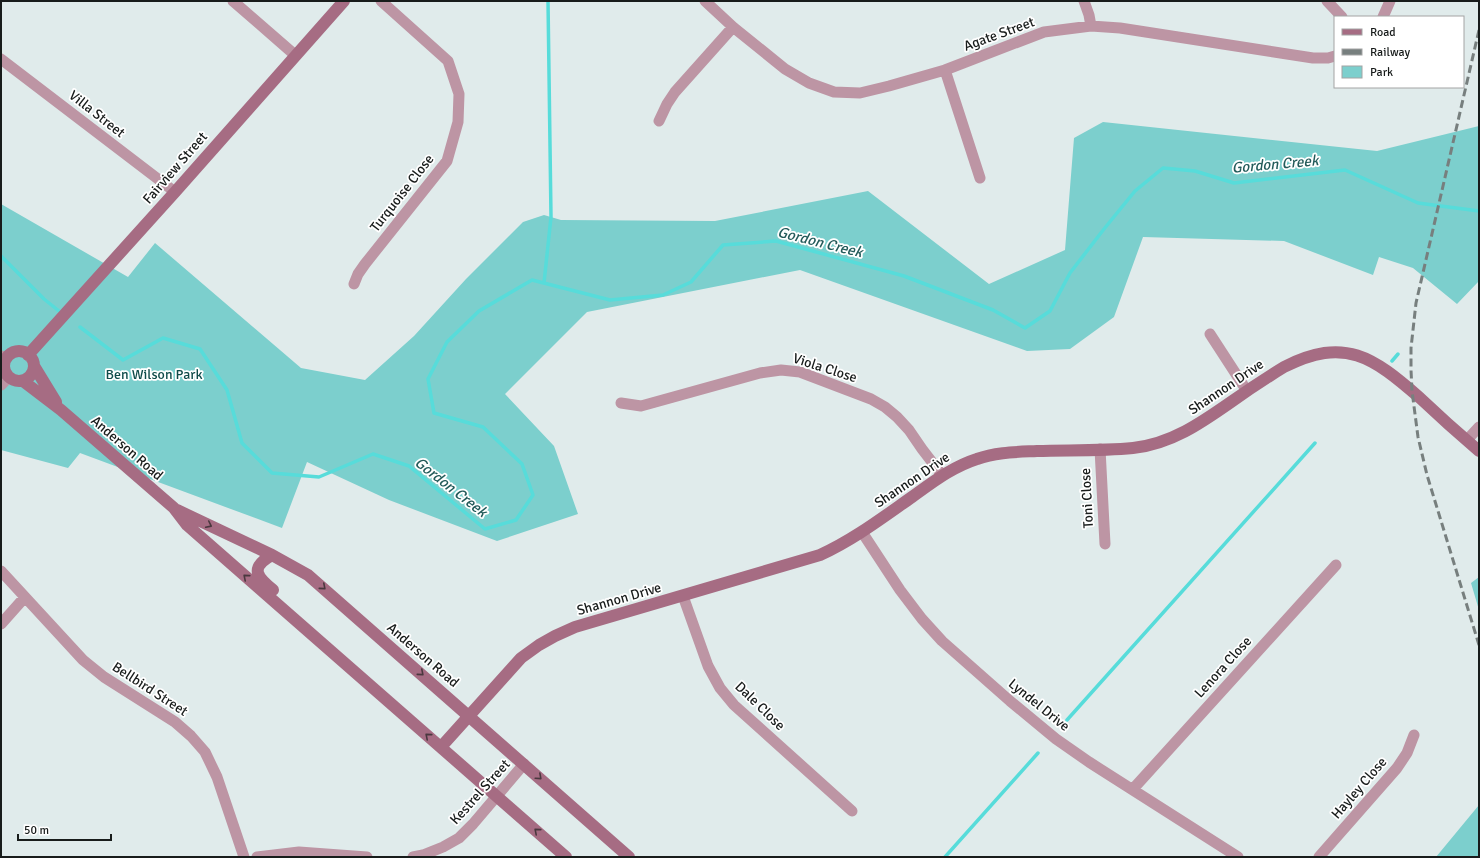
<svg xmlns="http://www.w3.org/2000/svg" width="1480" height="858" viewBox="0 0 1480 858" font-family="Signika,sans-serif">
  <rect width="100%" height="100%" fill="#e0ebeb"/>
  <path fill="#7ccfcd" d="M1103,122L1377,151L1479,126V281L1457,304L1413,268L1379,257L1373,275L1284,241L1143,237L1114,317L1070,349L1027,351L800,270L587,312L505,394L554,446L578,514L497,541L389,500L307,462L282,528L80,453L68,468L1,450V204L128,277L155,243L301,368L365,380L414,336L466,279L523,222L544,215L561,220L715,221L868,191L989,284L1065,250L1074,138Z
    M1479,577V610L1471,583Z
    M1479,805V857H1436Z"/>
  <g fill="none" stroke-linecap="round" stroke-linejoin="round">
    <path stroke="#57dcda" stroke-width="3.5" d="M1,256L44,299L59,311
      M544,283L551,217L548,1
      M80,327L123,360L163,338L200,349L227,390L242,443L272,473L319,477L373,454L409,466L485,529L516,520L533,495L522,464L483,427L434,413L428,379L447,342L479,311L532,280L610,300L663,295L691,282L723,245L776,241L904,276L993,310L1025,328L1050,311L1070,273L1104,229L1135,191L1163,168L1195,171L1234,183L1345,170L1418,203L1479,211
      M1392,361L1398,354
      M1067,720L1315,443
      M945,857L1038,753"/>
    <path stroke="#bd95a4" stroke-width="11" d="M233,1L295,55
      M705,1L733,27L785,69L809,83L834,92L860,93L889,86L945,70L1044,32L1091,26L1120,28L1313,58H1328L1335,56
      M1084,1L1089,15L1091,26
      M1327,1L1342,17
      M1383,17L1390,1
      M1,59L175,192
      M945,70L980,178
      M659,121L667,104L675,92L733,27
      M354,284L358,274L365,264L447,161L458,122L459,94L448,61L381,1
      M1210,334L1247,391
      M1,356L5,359
      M1,385L9,377
      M621,403L641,406L760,373L781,370L800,372L871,399L885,407L897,417L909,430L922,449L942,475
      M1467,440L1479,427
      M1100,449L1105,544
      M862,532L900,590L922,619L942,641L1010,701L1056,739L1089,762L1238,857
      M1,571L83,660L104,677L175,722L191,736L205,752L217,777L244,857
      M683,596L708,666L720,688L734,705L852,811
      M1,624L25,597
      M1133,789L1336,565
      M257,857L299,852L367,857
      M413,857L423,855L443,847L459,838L473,824L524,764
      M1319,857L1397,768L1407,753L1414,735"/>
    <path stroke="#a66c83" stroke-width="12" d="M4 366a15 15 0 1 1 30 0a15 15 0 1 1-30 0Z
      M28,355L175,192L344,1
      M34,366L56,402
      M23,381L61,410L174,508L187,525L566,857
      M177,510L272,555L308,575L629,857
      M272,555C249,568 257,577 273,590
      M441,747L521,658L539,645L555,636L575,627L820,555C853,540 882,518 912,497C933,482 952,467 977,459C996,452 1017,452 1037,451C1069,450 1101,451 1133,448C1171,444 1201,423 1231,402C1248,390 1266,378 1284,367C1345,336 1373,357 1420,398C1439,416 1459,434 1479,451"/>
    <path stroke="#777f7e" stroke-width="3" stroke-dasharray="8 4" stroke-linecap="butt" d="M1479,30L1416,303L1411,348V370L1412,391L1418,437L1427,475L1479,645"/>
  </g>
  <defs><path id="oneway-chevron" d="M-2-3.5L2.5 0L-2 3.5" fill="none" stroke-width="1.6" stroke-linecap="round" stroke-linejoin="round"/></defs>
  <g stroke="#4a383f">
    <use href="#oneway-chevron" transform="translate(209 525) rotate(26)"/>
    <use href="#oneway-chevron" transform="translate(246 577) rotate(-139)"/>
    <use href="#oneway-chevron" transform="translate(323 587) rotate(41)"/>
    <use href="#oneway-chevron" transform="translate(421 673) rotate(41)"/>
    <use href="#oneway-chevron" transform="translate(428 736) rotate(-139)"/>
    <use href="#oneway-chevron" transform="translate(539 777) rotate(42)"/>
    <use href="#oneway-chevron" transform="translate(537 831) rotate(-139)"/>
  </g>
  <g text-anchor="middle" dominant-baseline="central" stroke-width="3.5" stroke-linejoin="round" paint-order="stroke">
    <g font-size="14" fill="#181c1b" stroke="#fff">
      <text transform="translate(999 34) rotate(-20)">Agate Street</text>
      <text transform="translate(97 114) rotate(38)">Villa Street</text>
      <text transform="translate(175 168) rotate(-49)">Fairview Street</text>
      <text transform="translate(402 193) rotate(-52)">Turquoise Close</text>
      <text transform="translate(825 368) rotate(18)">Viola Close</text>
      <text transform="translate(1226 387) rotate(-34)">Shannon Drive</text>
      <text transform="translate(127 448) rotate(41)">Anderson Road</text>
      <text transform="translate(912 480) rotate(-34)">Shannon Drive</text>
      <text transform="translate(1087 498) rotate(-93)">Toni Close</text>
      <text transform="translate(619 599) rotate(-16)">Shannon Drive</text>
      <text transform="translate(423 655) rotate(41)">Anderson Road</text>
      <text transform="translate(1223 667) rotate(-48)">Lenora Close</text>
      <text transform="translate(150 689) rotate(33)">Bellbird Street</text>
      <text transform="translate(1039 705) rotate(39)">Lyndel Drive</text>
      <text transform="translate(760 706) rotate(44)">Dale Close</text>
      <text transform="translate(1359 788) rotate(-49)">Hayley Close</text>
      <text transform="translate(480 792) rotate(-48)">Kestrel Street</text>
    </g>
    <g font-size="14" fill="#0f4b4a" stroke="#fff">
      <text x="154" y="374">Ben Wilson Park</text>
    </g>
    <g font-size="15" font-style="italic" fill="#235b5a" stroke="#fff">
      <text transform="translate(1275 164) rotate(-5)">Gordon Creek</text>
      <text transform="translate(820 242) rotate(14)">Gordon Creek</text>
      <text transform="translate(451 487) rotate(38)">Gordon Creek</text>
    </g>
  </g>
  <rect width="1480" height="858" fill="none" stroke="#181c1b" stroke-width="4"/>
  <rect x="1334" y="16" width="130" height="72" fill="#ffffff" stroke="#a3a4a4"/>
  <rect x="1342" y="29" width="20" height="6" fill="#a66c83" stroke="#a3a4a4"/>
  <text x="1370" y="36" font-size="12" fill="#181c1b">Road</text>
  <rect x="1342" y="49" width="20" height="6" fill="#777f7e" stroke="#a3a4a4"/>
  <text x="1370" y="56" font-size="12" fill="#181c1b">Railway</text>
  <rect x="1342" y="66" width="20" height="12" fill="#7ccfcd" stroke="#a3a4a4"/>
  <text x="1370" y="76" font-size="12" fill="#181c1b">Park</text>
  <path d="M18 834v6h93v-6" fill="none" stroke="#181c1b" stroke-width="2"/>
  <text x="24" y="834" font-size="12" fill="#181c1b" stroke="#ffffff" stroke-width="3" paint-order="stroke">50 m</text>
</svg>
